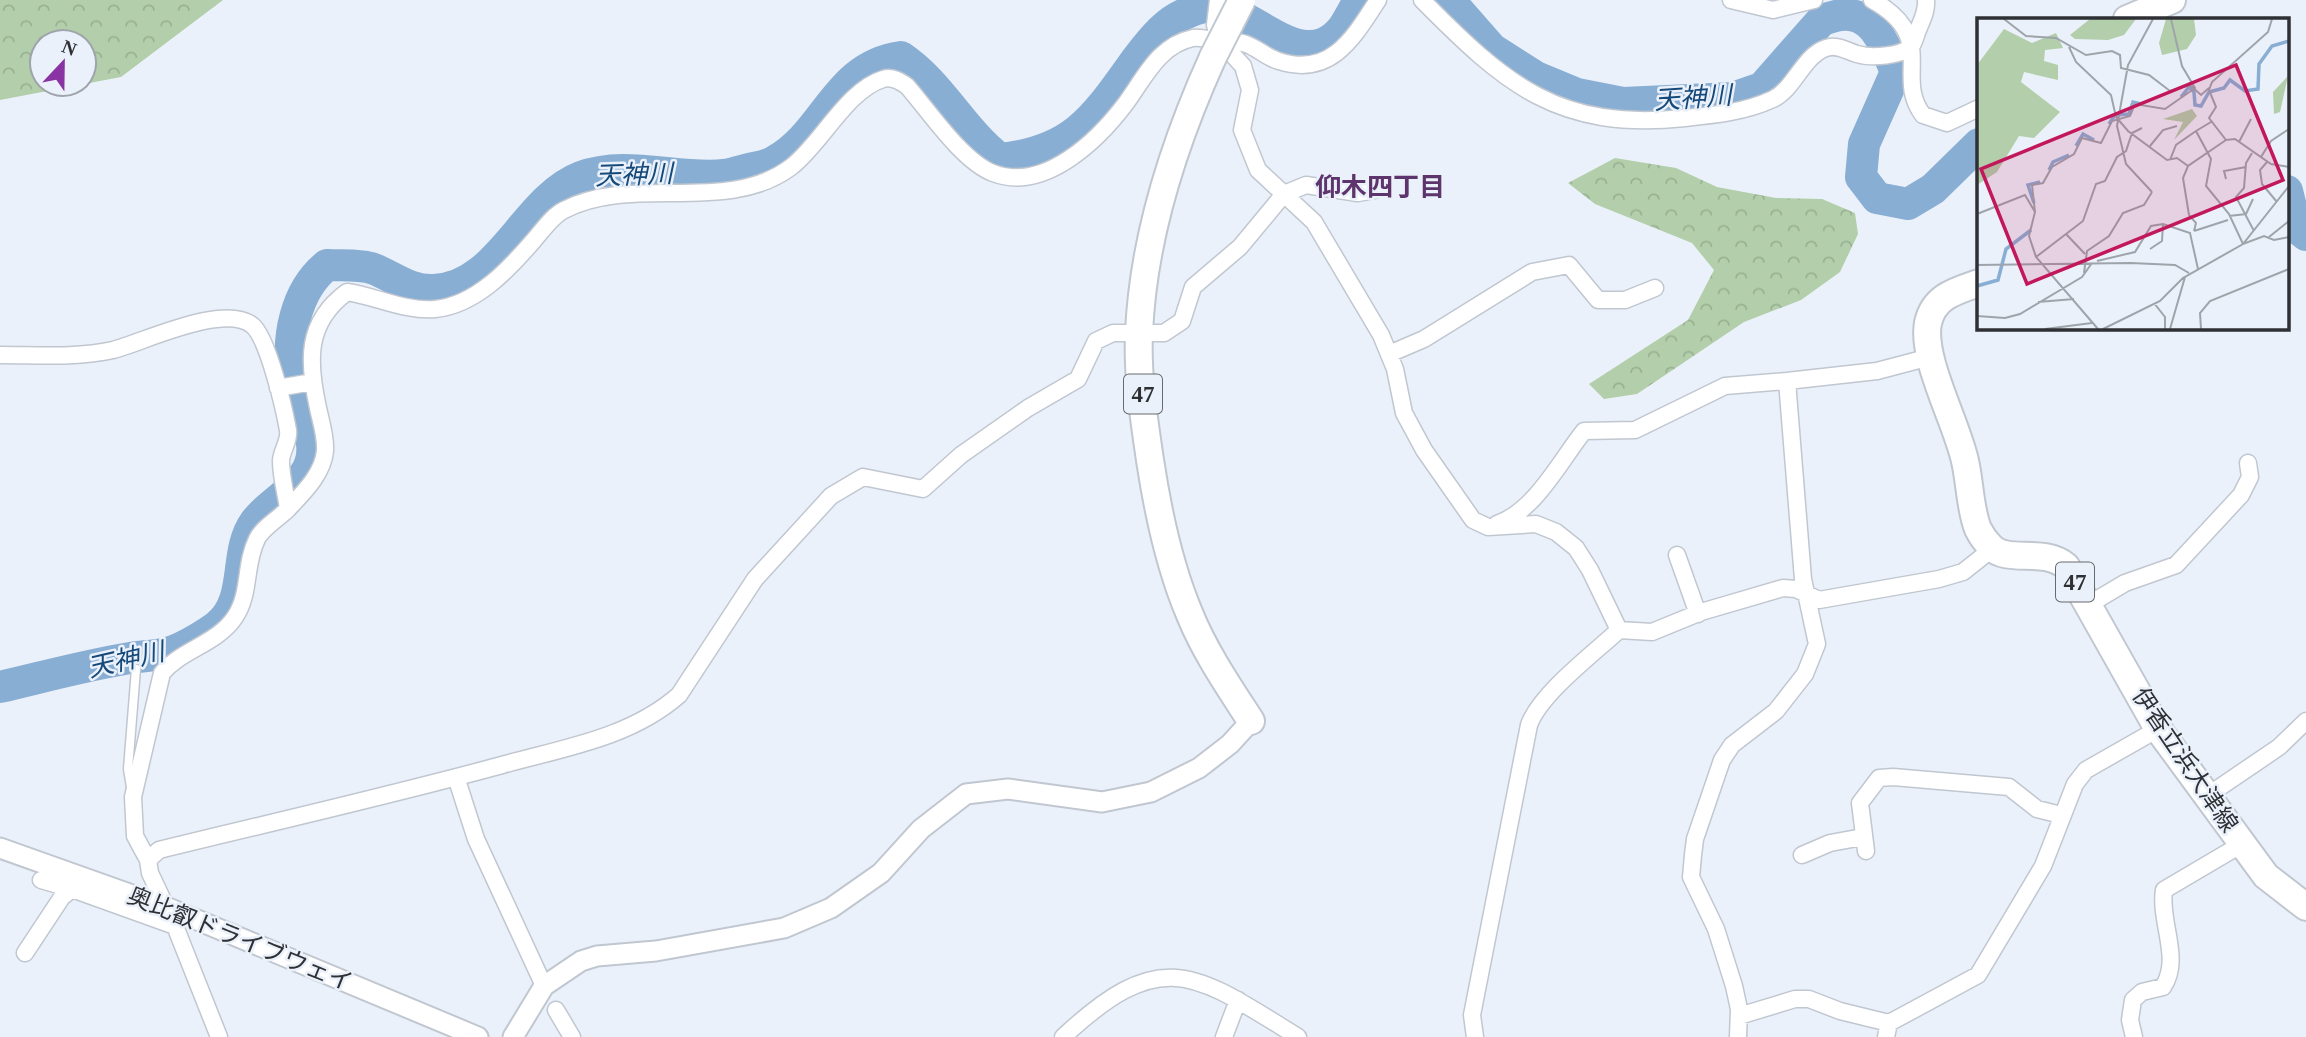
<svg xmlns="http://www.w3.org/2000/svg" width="2306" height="1037" viewBox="0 0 2306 1037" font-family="'Times New Roman','Noto Sans JP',serif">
  <defs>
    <pattern id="forest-crowns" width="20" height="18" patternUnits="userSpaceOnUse" patternTransform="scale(1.75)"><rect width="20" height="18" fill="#b2ceaa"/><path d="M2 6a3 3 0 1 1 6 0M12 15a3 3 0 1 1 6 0" fill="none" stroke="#99b193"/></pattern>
  </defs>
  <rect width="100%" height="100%" fill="#ebf1fa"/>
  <path fill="url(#forest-crowns)" fill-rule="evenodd" d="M0,0H223L121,77L0,100ZM42,42H84V84H42Z
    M1615,158L1676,168L1717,187L1776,198L1822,199L1855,213L1858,234L1840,272L1801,300L1744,322L1637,394L1604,399L1589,384L1688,320L1714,270L1692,243L1595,204L1568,183Z"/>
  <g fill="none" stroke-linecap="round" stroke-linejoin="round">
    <path stroke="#89aed4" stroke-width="32" d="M1449,0L1492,49L1536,77L1577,94L1623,103L1733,98L1762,88L1821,21C1868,0 1881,36 1896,72L1864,144L1861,177L1877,198L1908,204L1933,189L1979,144
      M2287,191L2296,227L2306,235
      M0,687C43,677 87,665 130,658C142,656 155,656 167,653C181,650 218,629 226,617C247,590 235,550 255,522C274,496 317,483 312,444C309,421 299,399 294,377C285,339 296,290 327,265C341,266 360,264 374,269C394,277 410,291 433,290C499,289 524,199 581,177C626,160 678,180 724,175C732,174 741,171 749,169C757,167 767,166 775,161C827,132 835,66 901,57C941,84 962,130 1000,159C1075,151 1095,117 1136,60C1147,46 1161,27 1177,18C1184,14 1199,7 1207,7C1250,3 1301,80 1343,28C1349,19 1354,9 1359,0"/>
    <g stroke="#c1c7d0" stroke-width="11">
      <path id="service" d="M131,787L128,769L136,669"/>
    </g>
    <g stroke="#c1c7d0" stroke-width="19">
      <path id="minor" d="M1218,0L1215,25L1219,40L1243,66L1250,90L1242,130L1258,170L1314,222L1381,335L1395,369L1404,413L1424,450L1473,520L1488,527L1536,524L1556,532L1576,548L1590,570L1619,630
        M1422,0C1506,85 1558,131 1685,118C1715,115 1745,112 1773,99C1795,88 1803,56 1826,48C1837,44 1847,51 1857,54C1870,58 1902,57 1912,45C1915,41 1916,34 1918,30C1922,20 1927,11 1926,0
        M1731,0L1773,10L1814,0
        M1872,0C1940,38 1893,76 1923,115L1947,123L1979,108
        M1389,354L1424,339L1532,272L1569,265L1598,300H1625L1655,288
        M0,355C37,355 77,358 113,350C144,342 223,303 252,325C268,338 284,408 288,430C290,441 281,451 281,461C281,477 286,494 288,509C279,518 262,528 257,539C244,565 251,593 235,617C217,644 182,649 162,673L133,797L135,836L148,860
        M278,388L312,382
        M288,509C303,493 323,474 325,451C326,437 321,422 318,408C308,362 305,323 347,292C375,296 407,312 435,309C476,305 509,269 534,240C542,231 552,216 564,210C633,174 727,215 791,167C821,144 847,90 883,79C892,76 900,81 907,86C929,111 962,161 993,173C1045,193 1099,139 1126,103C1145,77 1159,45 1193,38C1201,37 1212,40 1220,41C1228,42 1238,41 1246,44C1258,48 1267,58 1279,61C1331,78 1354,37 1378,0
        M1497,524C1535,511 1560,461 1584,431L1635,430L1725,386L1787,381
        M1677,555L1698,614
        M2088,605L2125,583L2176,565L2241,495L2250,477L2248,463
        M456,777L476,839L544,986
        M2207,796L2279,747L2306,721
        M1866,851L1860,803L1879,778L1893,777L2009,787L2037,809L2061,815
        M1802,855L1830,843L1863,837
        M41,880L72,889
        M25,953L62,897L72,889L175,926
        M556,1010L572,1037
        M1739,1016L1795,999H1809L1840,1011L1889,1023
        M219,1037L175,926L150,873L148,860L159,850C273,822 388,796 502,765C563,748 630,738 679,695L755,579L831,496L863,477L923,489L961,455L1028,408L1078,379L1096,341L1113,333H1164L1182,321L1193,287L1240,247L1284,194L1306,185L1358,193L1375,190
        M1063,1037C1163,944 1194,973 1298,1037
        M1224,1037L1238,1000
        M1475,1037L1472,1015L1529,725C1540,694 1593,654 1619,630L1652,632L1701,612L1783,588L1796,589L1819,600L1939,579L1963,572L1992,549
        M1738,1037L1739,1009L1734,986L1716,929L1691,877L1693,855L1695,839L1722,760L1732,745L1776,711L1805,674L1817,644L1803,579L1787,381L1877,371L1930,357
        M1886,1037L1889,1023L1978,975L2043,866L2075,784L2086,770L2158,729
        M2134,1037L2130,1020L2133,1000L2142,992L2163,987C2182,959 2159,922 2164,890L2242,844"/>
    </g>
    <g stroke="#c1c7d0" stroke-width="23">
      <path id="tertiary" d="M0,848L166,907L478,1037
        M513,1037L544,986L581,961L597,956L656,951L784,928L831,908L881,873L921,829L966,794L1008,789L1102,802L1151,792L1199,768L1230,744L1251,721"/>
    </g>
    <g stroke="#c1c7d0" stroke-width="30">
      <path id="primary" d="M2127,19L2172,0
        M1213,57C1174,143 1143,238 1139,333C1137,375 1144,419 1150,460C1158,513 1169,566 1190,615C1205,652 1229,687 1251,721
        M1979,283C1956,291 1934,296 1928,323C1921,359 1957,423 1965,461C1970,482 1970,510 1978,529C1981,535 1987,543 1991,547C2008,564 2043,547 2066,566L2158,729L2266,876L2306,907"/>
    </g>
    <use href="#service" stroke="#fff" stroke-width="8"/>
    <use href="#minor" stroke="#fff" stroke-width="16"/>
    <use href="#tertiary" stroke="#fff" stroke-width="19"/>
    <use href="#primary" stroke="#fff" stroke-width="26"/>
    <g stroke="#c1c7d0" stroke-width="30" stroke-linecap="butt">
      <path id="primary-bridge" d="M1213,57L1242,0"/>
    </g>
    <use href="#primary-bridge" stroke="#fff" stroke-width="26"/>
  </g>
  <g text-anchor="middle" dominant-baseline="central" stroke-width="5" stroke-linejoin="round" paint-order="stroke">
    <g fill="#ebf1fa" stroke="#676a6f" stroke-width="2">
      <rect x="1124" y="374.5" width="38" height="39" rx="5"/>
      <rect x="2056" y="562.5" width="38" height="39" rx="5"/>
    </g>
    <g font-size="23" font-weight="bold" fill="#2e3034">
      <text x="1143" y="394">47</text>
      <text x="2075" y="582">47</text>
    </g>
    <g font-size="24" fill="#2e3034" stroke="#ebf1fa">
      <text transform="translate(2185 760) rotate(56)">伊香立浜大津線</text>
      <text transform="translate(240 939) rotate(22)">奥比叡ドライブウェイ</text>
    </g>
    <g font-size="26" font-style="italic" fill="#14497a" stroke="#ebf1fa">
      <text transform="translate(1693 98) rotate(-4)">天神川</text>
      <text transform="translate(634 175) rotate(-2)">天神川</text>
      <text transform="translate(126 660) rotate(-13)">天神川</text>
    </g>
    <g font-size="26" font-weight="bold" fill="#5d346b" stroke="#ebf1fa">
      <text x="1380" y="187">仰木四丁目</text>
    </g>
  </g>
  <g transform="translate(1977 18)">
    <rect width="312" height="312" fill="#ebf1fa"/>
    <path d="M113,1H159L147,17L131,22L98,21L93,17ZM189,1H217L219,17L210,31L185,37L182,25ZM27,11L55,25L79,15L86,30L68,32L67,43L81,47V62L47,54L44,64L83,94L57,120L42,118L20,154L0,167V47ZM311,58L303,94L297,96L296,74ZM215,91L220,98L197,122L206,104L186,101Z" fill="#b2ceaa"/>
    <path fill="none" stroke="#89aed4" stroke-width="3.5" d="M204,79L212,69L217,74L218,87L224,88L232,74L247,70L253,62L268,73L281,71L282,46L295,28L312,23M132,106L138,97L152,96L156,84L164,86M99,128L106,116L117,122M72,152L76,144L92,137M57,185L51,167L63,164M0,268L21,262L29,231L54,212"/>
    <path fill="none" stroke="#9fa4ab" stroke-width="2" d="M27,1L49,18L79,20L109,37L135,33L143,37L144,50L172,57L193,73L213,67L224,77L232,70M295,1L291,14L235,64L232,72L239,89L232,100L249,122L258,121L294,146L312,149M92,29L99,44L134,77L139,99L151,113L190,142L200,140L211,148M234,104L219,113L234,141L229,168L252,196L266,226L287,218L297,222L312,219M262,124L274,101M173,128L186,112L200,108M275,135L269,145L267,170L259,179L277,213M284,139L294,123L312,111M193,142L199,127L219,113M290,144L283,152L285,166L300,184M249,161L247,153L269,149M175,174L149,146L140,108L151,47L176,1M58,194L55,167L66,165L75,149L97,136L105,120L124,125L135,103L153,98L158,86L188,91L218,70L205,48L194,1M0,196L48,177L58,194L52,218L59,239M252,198L269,196L276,181M217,213L219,205L212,197L206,160L211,148L249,122M217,213L251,202M89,216L108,236M292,219L312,203M173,231L185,223L186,206M120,243L158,234L174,208L186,206L213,215L221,251M0,247L154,245L198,247L212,255M107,255L110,233L132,218L146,195L167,187L175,174M61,284L97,281M177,285L188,299V311M0,298L28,300L43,296L105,259L115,245M68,311L115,305M121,311L59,239L106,203L119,166L128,163L140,139L149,133L155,115L165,110M126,311L183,283L207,259M193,311L208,259L266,226L312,168M224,311L223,295L233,283L312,251"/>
    <path fill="#c2185b" fill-opacity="0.15" stroke="#c2185b" stroke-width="3.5" d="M259,47L306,162L50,266L4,151Z"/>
    <rect width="312" height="312" fill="none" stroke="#2e3034" stroke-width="3.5"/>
  </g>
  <g transform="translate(63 63) rotate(22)"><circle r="33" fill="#ebf1fa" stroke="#9fa4ab" stroke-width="2"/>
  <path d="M0-5L12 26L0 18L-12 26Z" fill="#8934a2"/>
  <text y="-10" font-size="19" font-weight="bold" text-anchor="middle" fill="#2e3034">N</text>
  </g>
</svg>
